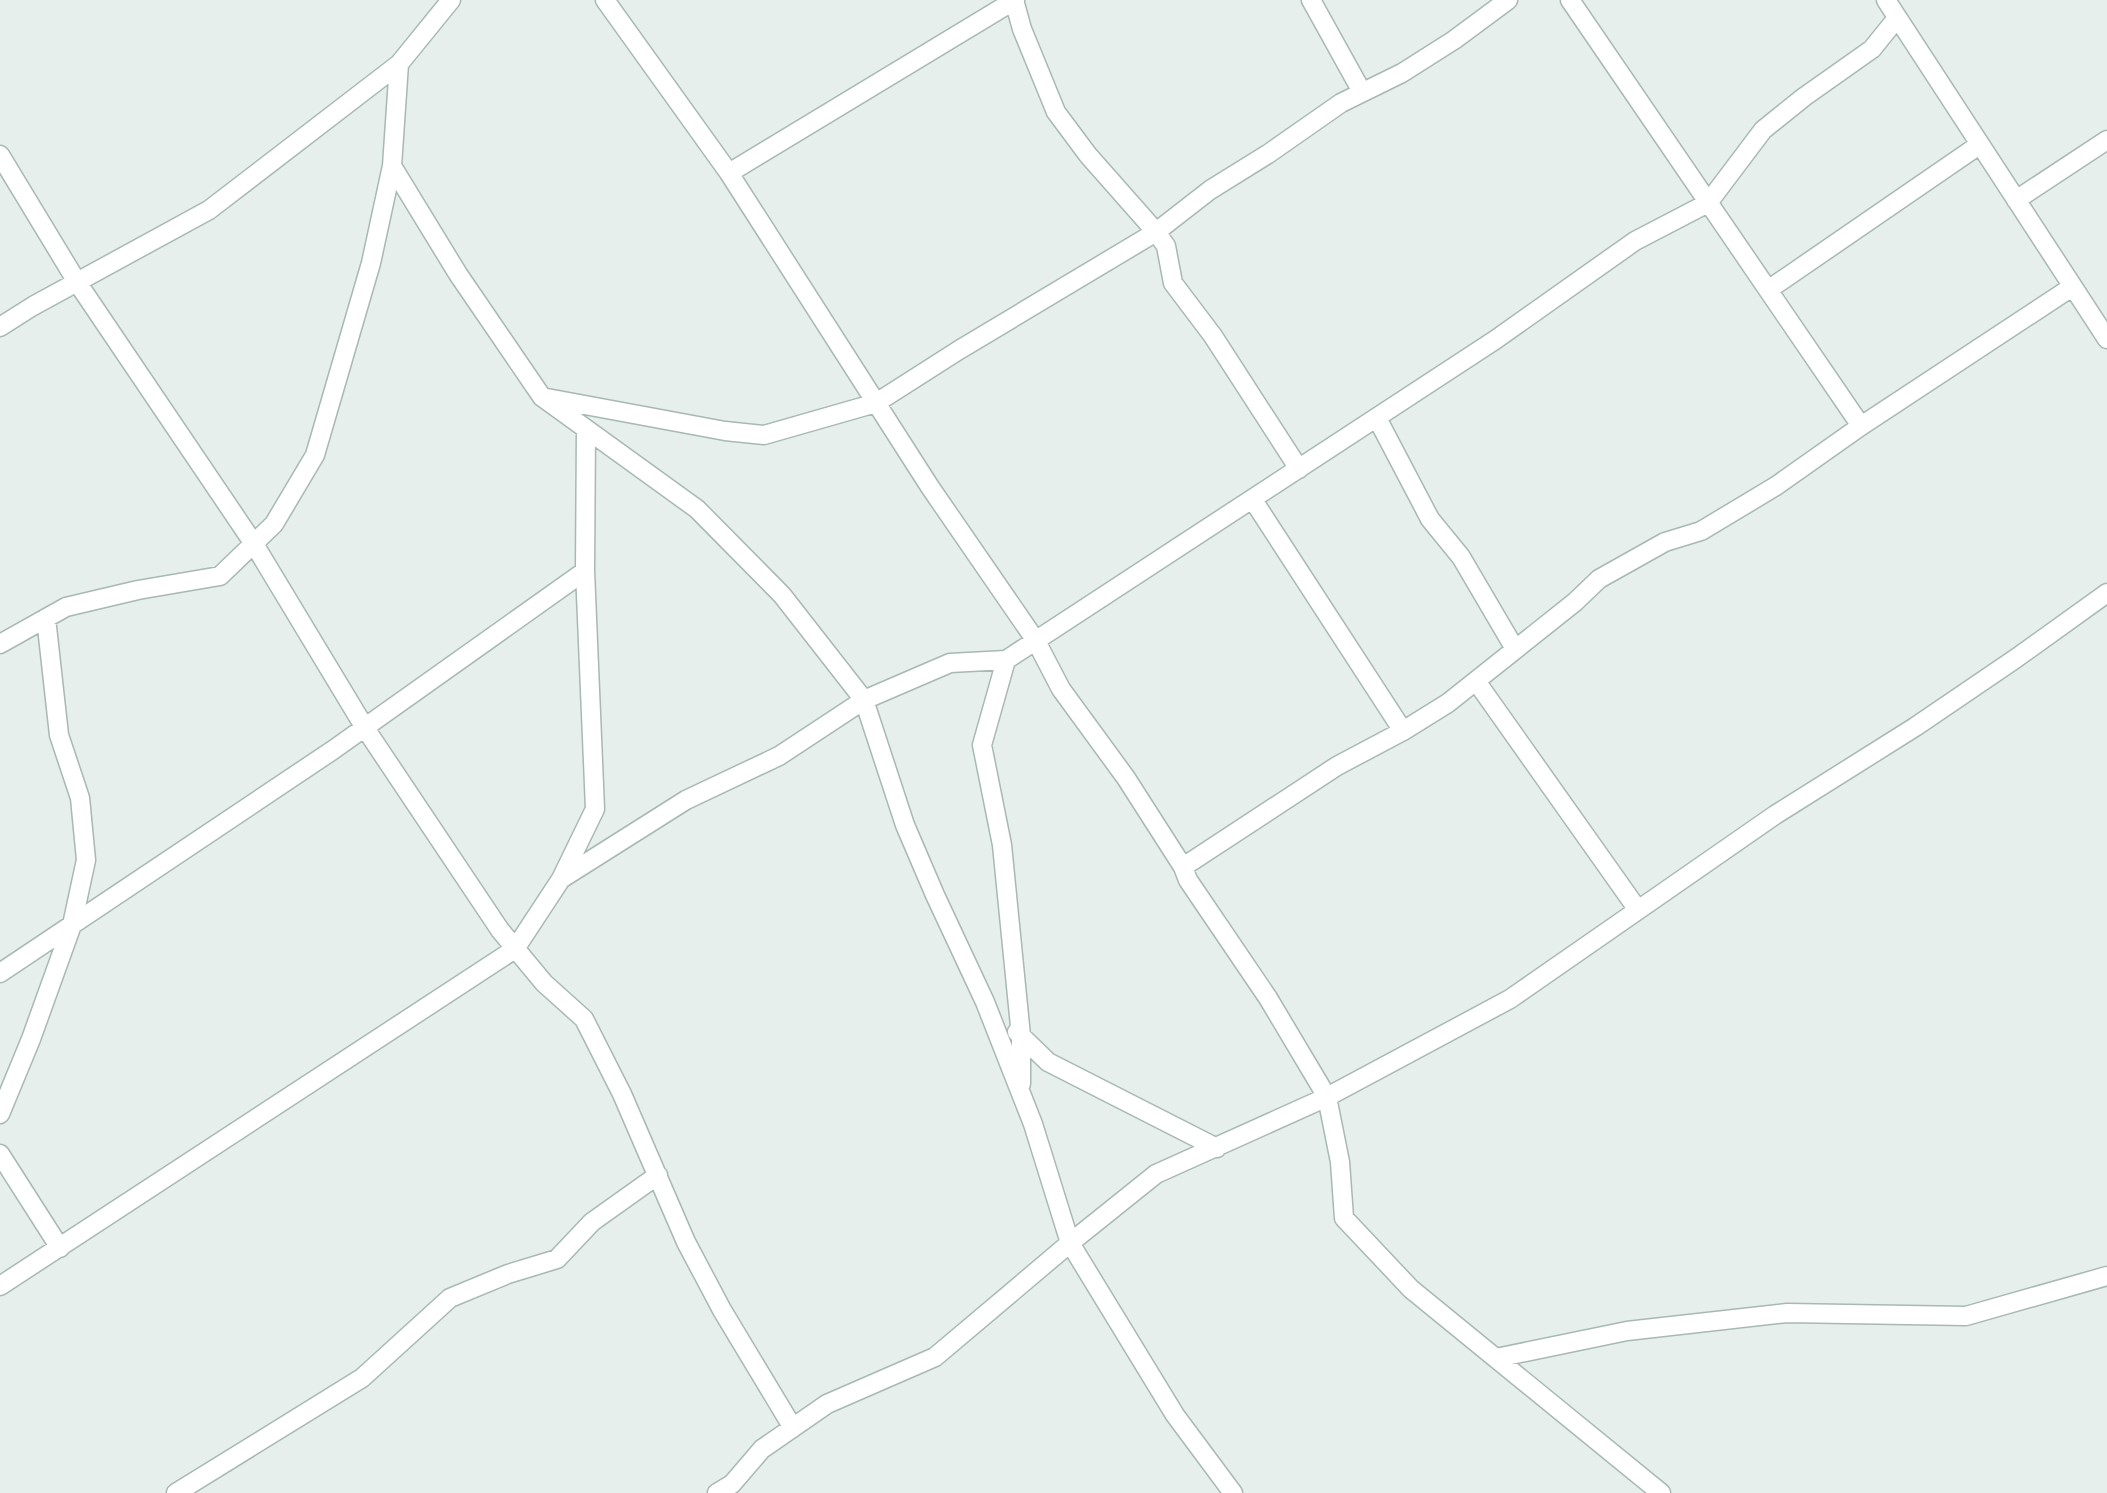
<svg xmlns="http://www.w3.org/2000/svg" width="2107" height="1493" viewBox="0 0 2107 1493" font-family="Raleway,sans-serif">
  <rect width="100%" height="100%" fill="#e6efeb"/>
  <g fill="none" stroke-linecap="round" stroke-linejoin="round">
    <g stroke="#a8b8b2" stroke-width="21">
      <path id="minor" d="M605,0L729,173L930,487L1036,641L1061,689L1126,778L1183,867L1188,880L1268,998L1327,1097L1340,1162L1344,1218L1411,1289L1661,1493
        M1014,0L1022,29L1056,112L1088,155L1156,232L1166,246L1173,283L1213,336L1299,469
        M1311,0L1362,92
        M1570,0L1861,426
        M1886,0L2107,339
        M0,155L77,282L254,544L365,728L500,930L544,983L584,1019L622,1094L686,1242L722,1310L793,1428
        M392,166L458,274L542,397L697,509L782,595L864,700L905,825L935,895L985,1002L1033,1124L1070,1243L1175,1415L1233,1493
        M729,173L1015,0
        M2016,200L2107,140
        M1768,290L1979,145
        M0,327L33,306L209,210L399,64L451,0
        M547,398L725,431L764,435L876,403L959,350L1156,232L1210,190L1268,154L1341,103L1402,73L1454,40L1508,0
        M1377,418L1430,519L1461,557L1515,649
        M1253,500L1403,731
        M0,644L66,607L138,590L220,576L274,524L315,455L371,263L392,166L399,64
        M1006,660L982,745L1002,845L1021,1036V1084
        M1476,681L1638,910
        M1183,867L1337,766L1403,731L1448,703L1575,602L1599,579L1665,542L1701,531L1776,486L1861,426L2072,287
        M561,879L595,809L585,571
        M0,973L333,750L585,571L586,429
        M1017,1032L1048,1062L1217,1148
        M0,1114L31,1039L72,925L86,860L80,798L59,735L46,618
        M0,1154L60,1248
        M0,1286L515,949L561,879L686,800L779,756L864,700L950,663L1006,660L1495,340L1635,241L1708,203L1763,130L1804,97L1872,49L1897,18
        M1496,1358L1627,1331L1787,1313L1966,1316L2107,1276
        M176,1493L362,1378L450,1298L508,1274L557,1259L592,1222L658,1175
        M717,1493L732,1484L762,1449L827,1404L935,1357L1070,1243L1156,1174L1327,1097L1510,999L1775,815L1915,727L2015,659L2107,593"/>
    </g>
    <use href="#minor" stroke="#fff" stroke-width="18"/>
  </g>
</svg>
